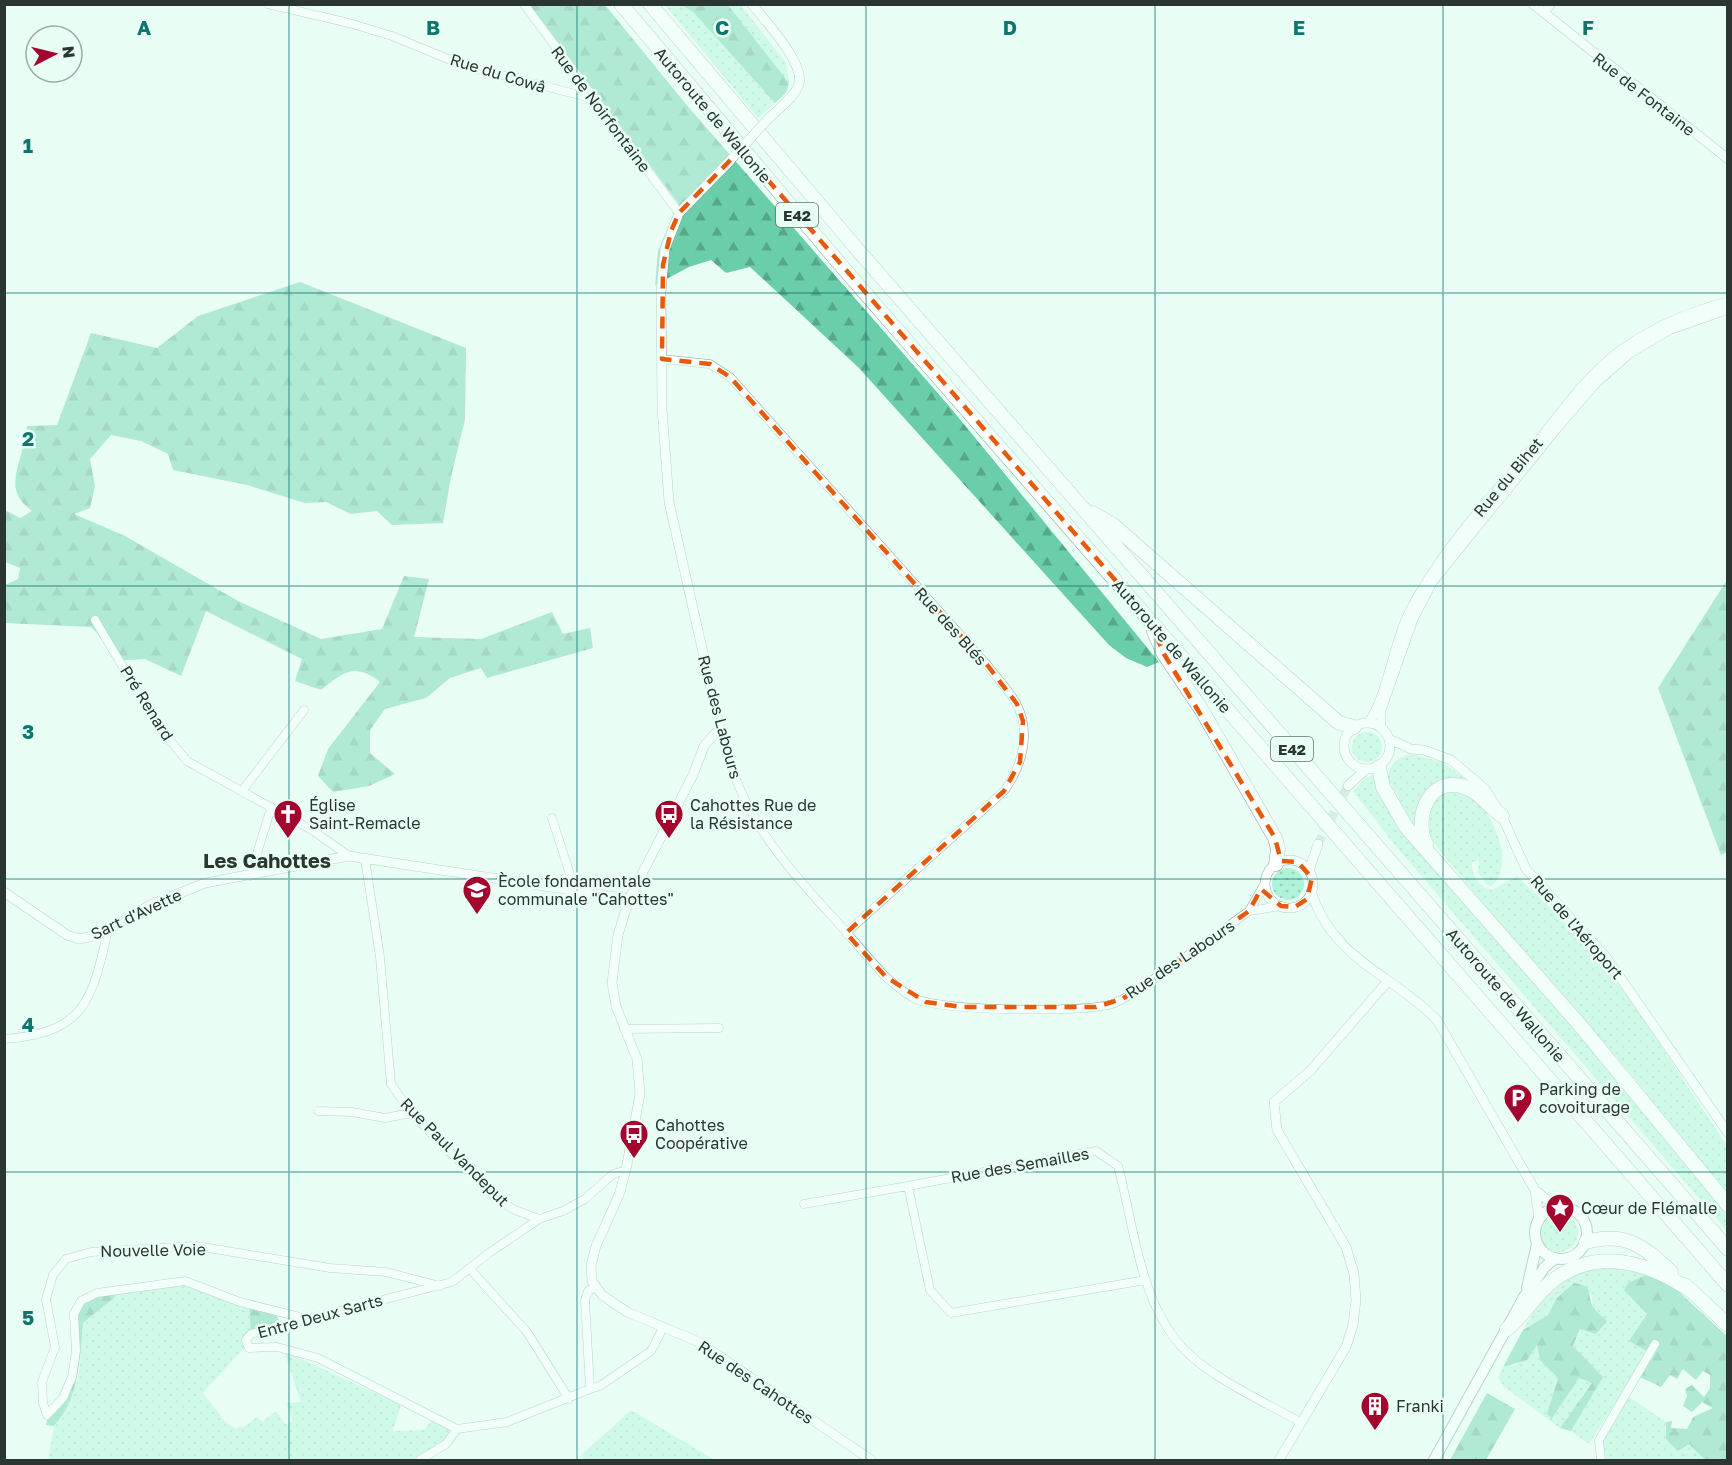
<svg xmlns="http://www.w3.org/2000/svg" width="1732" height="1465" viewBox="0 0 1732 1465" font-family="'Golos Text',sans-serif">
  <defs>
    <pattern id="grass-dots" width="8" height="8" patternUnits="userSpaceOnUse" patternTransform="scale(1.5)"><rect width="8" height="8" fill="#aff3d8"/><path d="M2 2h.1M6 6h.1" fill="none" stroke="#97d1ba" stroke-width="1.8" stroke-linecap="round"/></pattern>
    <pattern id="forest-firs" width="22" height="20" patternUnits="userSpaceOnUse" patternTransform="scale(1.5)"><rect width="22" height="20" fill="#6aceaa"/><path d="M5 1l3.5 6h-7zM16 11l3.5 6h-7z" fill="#57a88b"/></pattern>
  </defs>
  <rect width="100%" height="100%" fill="#e9fff5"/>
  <path fill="url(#grass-dots)" d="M665,5H682L694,13L775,103L758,118Z
    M728,5H741L786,63L789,83Z
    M1352 747a15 15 0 1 1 30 0a15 15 0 1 1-30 0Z
    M1411,754L1442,762L1472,784L1449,781L1416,815L1414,827L1388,779C1389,764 1397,757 1411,754Z
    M1373,775L1712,1193L1727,1213V1231L1394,844L1353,791L1365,778Z
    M1458,790C1465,794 1474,797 1479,803C1496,822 1514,865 1492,886L1487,885L1478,873L1479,860L1472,862C1471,875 1479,887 1492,890L1517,876L1588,945L1632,1002L1727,1146V1195L1635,1079L1511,938L1429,837C1422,807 1428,796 1458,790Z
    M1272 884a16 16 0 1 1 32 0a16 16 0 1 1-32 0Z
    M1540 1233a19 19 0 1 1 38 0a19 19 0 1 1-38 0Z
    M1608,1264L1650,1273L1647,1314L1648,1352L1589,1444L1571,1431L1603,1377L1573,1346L1593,1306L1591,1293L1557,1298L1549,1315L1523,1330L1543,1295L1561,1278Z
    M185,1281L249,1305L251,1334L246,1346L203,1393L225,1421L236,1429L240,1426L242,1428L257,1417L262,1422L276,1411L286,1425L293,1421L286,1403L301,1402L284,1351L401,1405L393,1431L425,1430L431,1420L450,1428L451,1435L418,1460H48L54,1426L61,1419L79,1374L83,1323L115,1297L116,1290Z
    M1537,1344L1540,1360L1558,1378L1547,1414L1579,1378L1592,1383L1560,1428L1503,1386L1498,1378L1503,1367L1517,1364Z
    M1629,1397L1666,1422L1665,1429L1678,1451L1689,1443L1705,1460H1606L1602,1442Z
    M631,1410L715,1460H584L581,1455Z"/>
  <path fill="url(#forest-firs)" d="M530,5H605L690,109L949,406L1159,662L1147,667L1126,658L1109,645L859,368L750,267L726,273L711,260L689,267L655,285L658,251L678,203Z
    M682,5H728L789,83L786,93L775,103L694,13Z
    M300,282L466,348L465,419L451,477L443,523L392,525L377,511L351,514L326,502L305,503L247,485L173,470L168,454L141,441L111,435L90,459L95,486L90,508L74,514L125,536L238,601L321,639L382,629L404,576L429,579L414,637L481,639L552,612L563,634L590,628L593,648L487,678L481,668L450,678L426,698L385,709L370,730V753L395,774L369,786L333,792L318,776L328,749L380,682C355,662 343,672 321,690L295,681L302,659L206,611L181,676L145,659L114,661L103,639L91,627L5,623V585L18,579L20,568L5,562V510L20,518L32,511C0,488 23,465 27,426L57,425L91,333L157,348L198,316Z
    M1727,580L1728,852L1721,855L1658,688Z
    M1650,1273L1677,1290L1727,1336V1460H1705L1689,1444L1678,1451L1666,1439V1422L1672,1421L1671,1428L1687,1429L1693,1417L1713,1408L1702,1402L1692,1412L1683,1406L1687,1396L1685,1389L1692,1385L1704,1397L1710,1388V1375L1703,1371L1696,1380L1683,1369L1677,1379L1670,1375L1661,1387L1640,1377L1654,1355L1629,1341L1647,1314L1624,1290L1628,1283Z
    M1574,1283C1595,1286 1586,1293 1593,1307C1596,1312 1603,1317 1607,1321L1596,1334L1580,1329L1573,1346L1603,1377L1571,1431L1560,1428L1592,1383L1579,1378L1552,1418L1547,1414L1558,1378L1540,1360L1537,1345L1527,1360L1503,1367L1523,1330L1548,1315L1557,1298Z
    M116,1290L115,1297L83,1323C80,1358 79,1400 54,1426L46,1425C49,1406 68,1394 72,1376C78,1350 69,1325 81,1301Z
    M249,1305L275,1311L281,1326L251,1334Z
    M1487,1393L1515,1409L1486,1460H1450Z"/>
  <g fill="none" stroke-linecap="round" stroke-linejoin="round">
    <path stroke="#c3d7ce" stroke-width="9" stroke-dasharray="9 4.5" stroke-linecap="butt" d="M1318,844L1348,786"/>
    <g stroke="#859f94" stroke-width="9">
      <path id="minor" d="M268,4L349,23L392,36L465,66L591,98
        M524,4L679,213
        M1544,13L1551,4
        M662,359L710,364L730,377L988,666C997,678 1009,690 1016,703C1032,732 1022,767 1004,791L846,933
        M95,620L158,726L187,761L312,830L349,856
        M720,728C739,810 773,851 828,912C848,933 866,956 886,977C895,985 905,994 916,999C943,1011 1084,1013 1112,1004C1126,999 1139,989 1152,980C1181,961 1209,940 1238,919L1249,911L1265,883
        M242,791L304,710
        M552,818L575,890
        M365,859L380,957L391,1084L411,1113L498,1200L515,1210L539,1219
        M250,876L271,808
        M1249,911L1281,906
        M624,1029L719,1028
        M4,1039C85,1033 92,1001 108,930
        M318,1111L352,1112L385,1118L411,1113
        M804,1204L908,1186
        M470,1269L527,1332L569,1399
        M1146,1280L951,1313L930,1290L908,1186L1096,1151L1118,1166C1134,1225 1139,1299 1181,1346C1207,1376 1265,1402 1300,1422
        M308,1319L240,1302L185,1281L97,1293L81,1301L74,1314L76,1351L72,1377L63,1398L47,1415L43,1403L42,1382L55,1347L46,1299L53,1275L66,1259L91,1252L196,1246L330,1268L386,1272L440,1286
        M590,1389L600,1386L651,1351L663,1328
        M457,1429L318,1358L277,1347L249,1348L246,1340L251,1334L452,1282L489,1253L539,1219L563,1211L585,1199L613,1174L626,1170
        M457,1429L507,1422L590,1389L585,1300L588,1291L596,1287
        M420,1460L446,1444L457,1429
        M1601,1460L1599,1440L1655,1344"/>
    </g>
    <g stroke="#859f94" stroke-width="10">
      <path id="tertiary" d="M752,4C765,21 805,63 799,84C795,97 777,110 768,119
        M1533,4L1728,159
        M727,164L679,213L665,249L661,292L662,408L669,502L720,728L704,746L693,775L629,899L618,935L612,983L616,1006L637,1059L640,1094L626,1170L619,1195L596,1246L591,1265L592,1281L602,1295L627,1312L699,1342L871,1460
        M1344 746a23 23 0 1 1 46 0a23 23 0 1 1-46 0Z
        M1368,723C1386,702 1394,642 1409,613C1440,552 1488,501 1532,449C1560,414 1587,374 1624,348C1656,326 1690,311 1728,302
        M1381,728V710L1413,619L1433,581L1557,428L1595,384L1630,353L1669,330L1728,309
        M1389,739L1411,749L1424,750L1451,760L1485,789L1502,816L1526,869L1606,957L1728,1133
        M1348,786L1365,770
        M1265 884a24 24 0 1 1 48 0a24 24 0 1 1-48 0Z
        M1309,871L1318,844
        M4,892L67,935L79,939L101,934L150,905L205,883L349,856L629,899
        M1311,892C1335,962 1391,973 1437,1020L1535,1190L1539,1218
        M1535,1190L1556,1207
        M1279,1460L1346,1347L1353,1325L1356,1300L1354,1274L1346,1247L1277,1130L1274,1102L1310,1071L1388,981"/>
    </g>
    <g stroke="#859f94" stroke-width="12">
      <path id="secondary" d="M1535 1233a26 26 0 1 1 52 0a26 26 0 1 1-52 0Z
        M1527,1288L1537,1244
        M1434,1460L1524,1297L1544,1268L1555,1258"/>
    </g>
    <g stroke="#859f94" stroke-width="15">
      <path id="motorway" d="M621,4L838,262L1728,1285
        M650,4L857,249L1728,1249
        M1092,513L1112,524L1339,723L1354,727
        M1154,632L1164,654L1201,709L1275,838L1278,849L1276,864
        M1379,767L1383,787L1406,827L1579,1024L1728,1205
        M1426,844C1414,820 1427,778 1461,786C1477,789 1489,807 1502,816
        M1586,1242C1625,1231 1644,1246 1671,1272
        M1685,1285L1728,1325
        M1507,1329C1524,1315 1534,1296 1551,1282C1596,1246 1649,1262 1691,1291"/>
    </g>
    <use href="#minor" stroke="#fff" stroke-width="8"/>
    <use href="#tertiary" stroke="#fff" stroke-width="9"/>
    <use href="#secondary" stroke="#fff" stroke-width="10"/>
    <use href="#motorway" stroke="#fff" stroke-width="14"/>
    <g stroke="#859f94" stroke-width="10" stroke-linecap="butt">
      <path id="tertiary-bridge" d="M727,164L768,119"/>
    </g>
    <use href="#tertiary-bridge" stroke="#fff" stroke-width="9"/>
  </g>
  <path d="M0 0H1732V1465H0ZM741,149L1149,619L1164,654L1275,838L1281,861L1298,862L1312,878L1307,899L1295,907L1281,906L1261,889L1249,911L1172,966L1122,999L1096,1007H962L926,1002L886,977L846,933L1004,791L1020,762L1023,721L1017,704L988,666L730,377L710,364L662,359L663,265L671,231L679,213Z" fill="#e9fff5" fill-opacity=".55" fill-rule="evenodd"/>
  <path fill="none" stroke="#e8590c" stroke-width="4.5" stroke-dasharray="12 8" stroke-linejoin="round" d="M741,149L1149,619L1164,654L1275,838L1281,861L1298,862L1312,878L1307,899L1295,907L1281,906L1261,889L1249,911L1172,966L1122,999L1096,1007H962L926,1002L886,977L846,933L1004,791L1020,762L1023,721L1017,704L988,666L730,377L710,364L662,359L663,265L671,231L679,213Z"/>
  <path fill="none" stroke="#0f766e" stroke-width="1.5" stroke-opacity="0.55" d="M289,4V1460M577,4V1460M866,4V1460M1155,4V1460M1443,4V1460M4,293H1728M4,586H1728M4,879H1728M4,1172H1728"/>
  <defs>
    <g id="church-pin" transform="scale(1.5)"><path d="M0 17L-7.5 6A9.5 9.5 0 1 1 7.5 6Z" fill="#a3052e" stroke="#e9fff5"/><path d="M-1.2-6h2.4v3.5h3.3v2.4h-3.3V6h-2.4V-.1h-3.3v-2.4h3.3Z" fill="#fff"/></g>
    <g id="bus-pin" transform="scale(1.5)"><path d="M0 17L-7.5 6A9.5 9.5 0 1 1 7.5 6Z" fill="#a3052e" stroke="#e9fff5"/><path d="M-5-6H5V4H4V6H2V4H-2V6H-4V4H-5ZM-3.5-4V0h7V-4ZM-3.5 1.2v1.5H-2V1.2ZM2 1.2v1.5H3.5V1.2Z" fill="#fff"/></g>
    <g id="school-pin" transform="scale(1.5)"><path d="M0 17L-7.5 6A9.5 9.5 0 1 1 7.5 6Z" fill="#a3052e" stroke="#e9fff5"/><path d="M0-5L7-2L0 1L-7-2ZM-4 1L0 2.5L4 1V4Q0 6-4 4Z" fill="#fff"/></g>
    <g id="parking-pin" transform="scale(1.5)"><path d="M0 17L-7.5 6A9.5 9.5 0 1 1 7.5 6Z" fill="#a3052e" stroke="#e9fff5"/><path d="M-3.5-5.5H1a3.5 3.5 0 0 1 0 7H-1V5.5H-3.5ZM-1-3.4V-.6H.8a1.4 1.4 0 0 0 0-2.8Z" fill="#fff"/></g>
    <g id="sight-pin" transform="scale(1.5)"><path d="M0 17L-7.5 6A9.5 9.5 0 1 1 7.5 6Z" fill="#a3052e" stroke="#e9fff5"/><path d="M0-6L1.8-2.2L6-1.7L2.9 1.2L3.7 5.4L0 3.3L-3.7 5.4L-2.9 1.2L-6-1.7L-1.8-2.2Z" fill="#fff"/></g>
    <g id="building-pin" transform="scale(1.5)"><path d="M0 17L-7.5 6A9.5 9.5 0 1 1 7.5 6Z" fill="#a3052e" stroke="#e9fff5"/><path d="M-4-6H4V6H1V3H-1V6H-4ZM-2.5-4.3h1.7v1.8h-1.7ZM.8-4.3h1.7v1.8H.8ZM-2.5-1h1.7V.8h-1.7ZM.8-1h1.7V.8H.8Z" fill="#fff"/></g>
  </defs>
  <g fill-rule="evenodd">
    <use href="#church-pin" x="288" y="814"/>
    <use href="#bus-pin" x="669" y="814"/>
    <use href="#school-pin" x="477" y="890"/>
    <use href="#parking-pin" x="1518" y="1098"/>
    <use href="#bus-pin" x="634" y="1134"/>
    <use href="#sight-pin" x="1560" y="1208"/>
    <use href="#building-pin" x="1375" y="1406"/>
  </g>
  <g text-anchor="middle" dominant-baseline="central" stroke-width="5" stroke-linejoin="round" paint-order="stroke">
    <g fill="#e9fff5" stroke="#64726c" stroke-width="1.5">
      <rect x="776" y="203" width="42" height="24" rx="4.5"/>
      <rect x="1271" y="737" width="42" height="24" rx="4.5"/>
    </g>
    <g font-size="15" font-weight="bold" fill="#2b3531">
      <text x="797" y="215">E42</text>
      <text x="1292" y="749">E42</text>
    </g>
    <g font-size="16" fill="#2b3531" stroke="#e9fff5">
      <text transform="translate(498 73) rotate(17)">Rue du Cowâ</text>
      <text transform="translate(1644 94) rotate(38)">Rue de Fontaine</text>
      <text transform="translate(601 109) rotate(53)">Rue de Noirfontaine</text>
      <text transform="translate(713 115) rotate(50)">Autoroute de Wallonie</text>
      <text transform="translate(1508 477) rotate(-50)">Rue du Bihet</text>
      <text transform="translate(951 626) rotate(48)">Rue des Blés</text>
      <text transform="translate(1172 646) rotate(49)">Autoroute de Wallonie</text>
      <text transform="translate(147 703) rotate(58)">Pré Renard</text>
      <text transform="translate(720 717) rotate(75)">Rue des Labours</text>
      <text transform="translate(136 914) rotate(-25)">Sart d'Avette</text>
      <text transform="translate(1577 927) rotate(49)">Rue de l'Aéroport</text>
      <text transform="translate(1180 959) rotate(-34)">Rue des Labours</text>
      <text transform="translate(1506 995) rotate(49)">Autoroute de Wallonie</text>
      <text transform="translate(455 1152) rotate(45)">Rue Paul Vandeput</text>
      <text transform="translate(1020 1165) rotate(-10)">Rue des Semailles</text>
      <text transform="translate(153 1250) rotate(-1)">Nouvelle Voie</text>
      <text transform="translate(320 1316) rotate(-15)">Entre Deux Sarts</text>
      <text transform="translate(756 1382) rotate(34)">Rue des Cahottes</text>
    </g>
    <g font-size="16" fill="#2b3531" stroke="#e9fff5" text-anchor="start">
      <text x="309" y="805">Église<tspan x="309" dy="18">Saint-Remacle</tspan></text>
      <text x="690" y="805">Cahottes Rue de<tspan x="690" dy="18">la Résistance</tspan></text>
      <text x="498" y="881">Ècole fondamentale<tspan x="498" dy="18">communale "Cahottes"</tspan></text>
      <text x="1539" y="1089">Parking de<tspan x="1539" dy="18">covoiturage</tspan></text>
      <text x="655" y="1125">Cahottes<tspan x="655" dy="18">Coopérative</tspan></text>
      <text x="1581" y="1208">Cœur de Flémalle</text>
      <text x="1396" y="1406">Franki</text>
    </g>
    <g font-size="20" font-weight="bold" fill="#2b3531" stroke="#e9fff5">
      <text x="267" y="860">Les Cahottes</text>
    </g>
  </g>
  <g font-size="20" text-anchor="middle" font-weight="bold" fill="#0f766e" stroke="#e9fff5" stroke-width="5" stroke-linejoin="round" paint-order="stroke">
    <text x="144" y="35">A</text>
    <text x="433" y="35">B</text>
    <text x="722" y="35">C</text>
    <text x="1010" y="35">D</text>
    <text x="1299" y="35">E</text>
    <text x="1588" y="35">F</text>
    <text x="28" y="153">1</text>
    <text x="28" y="446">2</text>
    <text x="28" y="739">3</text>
    <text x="28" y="1032">4</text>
    <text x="28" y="1325">5</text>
  </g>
  <rect width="1732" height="1465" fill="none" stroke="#2b3531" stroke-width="12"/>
  <g transform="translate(54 54) rotate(83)"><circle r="28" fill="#e9fff5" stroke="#9daea7" stroke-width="1.5"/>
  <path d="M0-4.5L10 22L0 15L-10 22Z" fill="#a3052e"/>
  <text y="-9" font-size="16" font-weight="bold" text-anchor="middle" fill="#2b3531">N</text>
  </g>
</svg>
